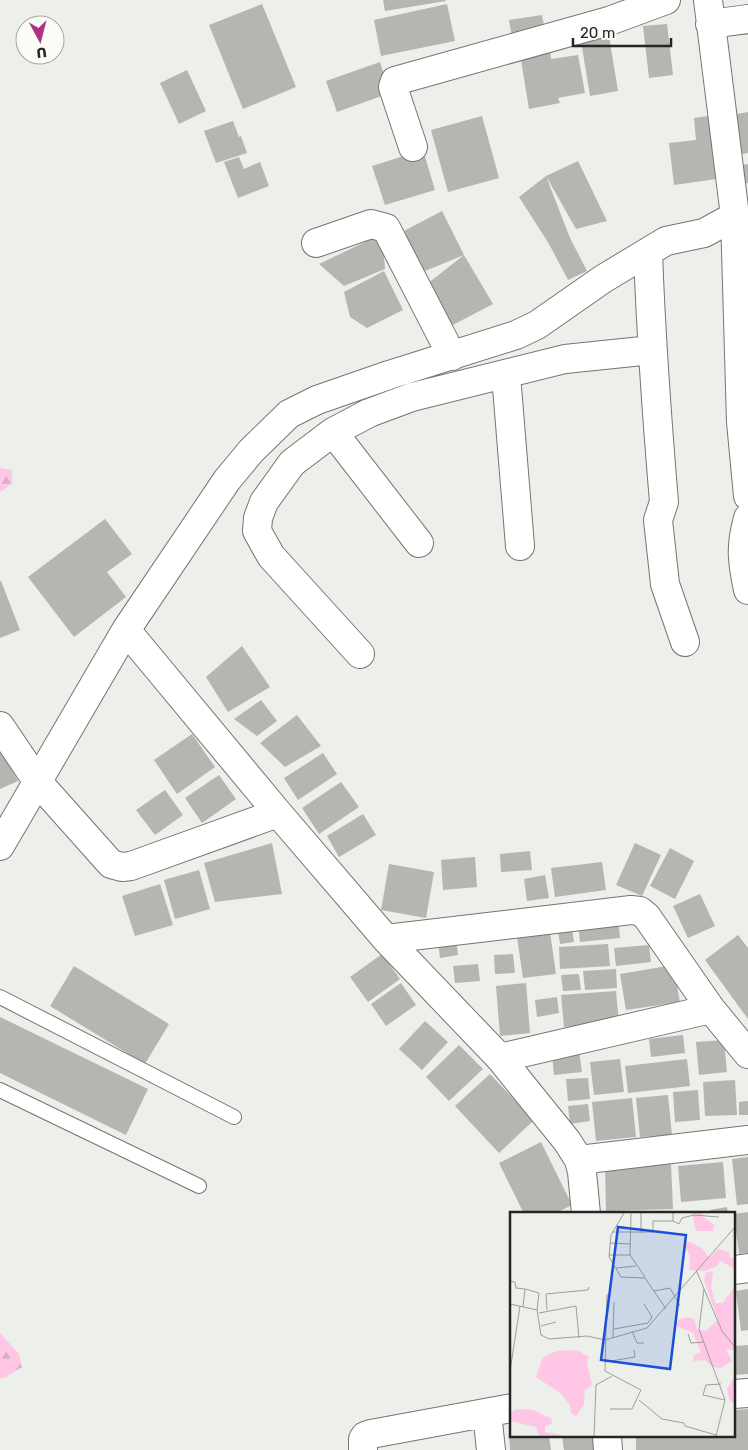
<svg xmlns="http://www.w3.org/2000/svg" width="748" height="1450" viewBox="0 0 748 1450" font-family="Rubik,sans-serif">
  <defs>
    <pattern id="forest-firs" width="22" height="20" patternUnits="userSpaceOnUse" patternTransform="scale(1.25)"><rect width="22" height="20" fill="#ffc7e5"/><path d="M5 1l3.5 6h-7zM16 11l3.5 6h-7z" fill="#daabc4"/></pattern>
  </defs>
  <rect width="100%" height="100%" fill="#ecefea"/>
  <path fill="url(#forest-firs)" d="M0,468L12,470V484L0,492Z
    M0,1333L19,1354L22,1367L4,1378L0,1379Z"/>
  <path fill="#b3b6b1" d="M383,0H445L446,1L385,11Z
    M262,4L296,87L243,109L209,25Z
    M447,4L455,41L381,56L374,20Z
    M542,15L546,38L513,43L509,20Z
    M667,24L673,75L649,78L643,26Z
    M609,36L618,91L590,96L581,41Z
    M550,49L551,59L578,55L585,93L558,98L560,103L529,109L520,54Z
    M380,62L390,93L337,112L326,81Z
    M187,70L206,111L179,124L160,83Z
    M748,112V153L738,155L731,115Z
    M715,115L724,178L674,185L669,143L696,140L694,118Z
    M482,116L499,178L448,192L431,130Z
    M233,121L239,137L241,136L247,153L216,163L204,131Z
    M423,150L435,190L385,205L372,166Z
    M239,157L244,169L260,162L269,186L238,198L224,162Z
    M578,161L607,221L576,229L546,176L570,238L587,271L568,280L549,244L519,197L546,176Z
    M748,164V183L741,185L737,166Z
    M442,211L464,255L493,304L449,327L427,284L464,255L425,271L400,233Z
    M382,234L385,269L344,286L319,264Z
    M384,271L403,310L367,328L350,317L344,292Z
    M105,519L132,554L107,572L126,597L74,637L28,577Z
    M0,581H1L20,630L0,638Z
    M242,646L270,687L228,712L206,677Z
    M261,700L277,721L257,736L234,719Z
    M297,715L321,746L285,767L260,743Z
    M192,734L215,767L177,794L154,760Z
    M0,749L18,781L0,789Z
    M323,753L337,774L298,800L284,778Z
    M219,775L236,799L202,823L185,798Z
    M341,782L359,807L319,834L302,808Z
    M165,790L183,815L155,835L136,810Z
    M363,814L376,835L339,857L327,836Z
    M272,843L282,894L215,902L204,863Z
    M635,843L661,855L642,896L616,885Z
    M670,848L694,861L675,899L650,886Z
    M530,851L532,870L501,872L500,854Z
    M475,857L477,887L443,890L441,860Z
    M602,862L606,890L555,897L551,868Z
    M389,864L434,872L426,918L381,910Z
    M199,870L210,909L175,919L164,880Z
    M545,875L549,898L527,901L524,879Z
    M160,884L173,925L135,936L122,896Z
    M700,894L715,926L688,938L673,906Z
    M618,918L620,938L580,942L578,923Z
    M571,923L574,942L560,944L557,925Z
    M549,925L556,974L523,978L516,930Z
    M738,935L748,948V1019L705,960Z
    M456,939L458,955L440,958L438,942Z
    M608,944L610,966L560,969L559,947Z
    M649,945L651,962L616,966L614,948Z
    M382,954L400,979L368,1002L350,977Z
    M513,954L515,973L495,974L494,955Z
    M478,964L480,981L455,983L453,966Z
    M673,965L680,1002L626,1010L620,974Z
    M74,966L169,1024L145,1064L50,1006Z
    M616,969L617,988L585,990L583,971Z
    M579,974L581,990L563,991L561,975Z
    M401,983L416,1005L386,1026L371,1004Z
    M526,983L530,1033L500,1036L496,986Z
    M616,991L619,1023L564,1027L561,995Z
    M557,997L559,1013L537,1017L535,1000Z
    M0,1017L148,1089L126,1135L0,1073Z
    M425,1021L448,1042L422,1070L399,1049Z
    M683,1035L685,1053L651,1057L649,1039Z
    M724,1040L727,1072L699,1075L696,1042Z
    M459,1045L483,1069L449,1101L426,1077Z
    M579,1051L582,1072L554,1075L552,1054Z
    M620,1059L624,1092L594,1095L590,1062Z
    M687,1059L690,1086L628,1093L625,1066Z
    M490,1074L534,1120L499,1153L455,1106Z
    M588,1078L590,1099L568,1101L566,1079Z
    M735,1080L737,1115L705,1116L703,1082Z
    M698,1090L700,1120L675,1122L673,1092Z
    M668,1095L672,1135L640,1137L636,1098Z
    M632,1098L636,1137L596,1141L592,1102Z
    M748,1101V1115H739V1102Z
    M588,1104L590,1121L570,1124L568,1106Z
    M541,1142L572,1205L554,1214H524L499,1163Z
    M748,1157V1204L737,1205L732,1159Z
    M723,1162L726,1198L681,1202L678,1166Z
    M671,1164L673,1209L606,1211L605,1166Z
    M727,1207L728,1214H710V1210Z
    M748,1212V1253L739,1254L734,1214Z
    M748,1289V1330L741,1331L736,1291Z
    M748,1345V1374L734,1375V1346Z
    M748,1409V1450H636V1436H734V1410Z
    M509,1434H512V1436H549L551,1450H510Z
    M562,1436H599L601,1450H564Z"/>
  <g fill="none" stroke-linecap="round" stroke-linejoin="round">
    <g stroke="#737671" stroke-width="16">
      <path id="service" d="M0,997L234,1117
        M0,1090L199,1186"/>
    </g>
    <g stroke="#737671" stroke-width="30">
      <path id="minor" d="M708,0L735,216L741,422L748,496
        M710,24L748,19
        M413,147L393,87L395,81L609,21L666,0
        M316,243L371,224L386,228L452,356
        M648,252C651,336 657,419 664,502L658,520L665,584L685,642
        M506,375L520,546
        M333,432L419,543
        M748,518C740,547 742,561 748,590
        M126,630L278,813L386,939L631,910L640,911L647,917L711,1009L748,1054
        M360,654L271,556L257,531L258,518L264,502L292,463L333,432L369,413L412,397L565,359L652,350
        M0,726L37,781L111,864L122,867L131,866L278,813
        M0,846L126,630L227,480L251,451L289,414L317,400L389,375L516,335L537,325L603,279L666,241L704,233L735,216L748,221
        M386,939L500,1058L567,1141L579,1160L582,1172L586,1214
        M500,1058L711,1009
        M579,1160L748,1140
        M734,1270L748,1268
        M734,1394L748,1393
        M487,1413L491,1450
        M607,1436L608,1450
        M363,1450V1439L365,1436L371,1434L512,1408"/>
    </g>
    <use href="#service" stroke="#fff" stroke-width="14"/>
    <use href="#minor" stroke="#fff" stroke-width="28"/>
  </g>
  <g transform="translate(510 1212)">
    <rect width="225" height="225" fill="#ecefea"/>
    <path d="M182,1H193V5L204,13L203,19H186ZM180,30L193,37L199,46L208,37L219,40L220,45L225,47V58L210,48L207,54L195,59L179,58L180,44L173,31ZM203,59L201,75L205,91H213L225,74V139L216,137L222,149L211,156L202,155L195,148L183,149L184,143L191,140L183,121L164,113L170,107L178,105L184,107L187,117L196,119L208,108L194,68L196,61ZM67,138L79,145L77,150L82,173L75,178L74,193L66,204L61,201L60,193L50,181L26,165L33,145L47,139ZM225,164V193L219,187L217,177ZM6,197L23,198L41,206L42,212L35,214V220L55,224H29L26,215L0,209V201Z" fill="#ffc7e5"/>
    <path fill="none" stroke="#9c9f9b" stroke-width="1" d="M114,1L101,23L99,45L111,65L135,66L156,97M121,1L120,43L135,65M163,9L169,12L172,6L184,3L209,5M102,20H143V9H163V1M131,21V1M100,31L120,32M99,43H120M106,56L126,54M186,58L212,119L225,135M0,69L5,70L6,76L15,77M194,77L189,117L215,188L206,224M144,79L160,76L170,94M97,82L95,159L131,178L122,197H100M0,92L27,98L31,123L39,127L77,124L95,128L137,116L225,15M13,95L15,77L29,81L27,98M37,98L36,82L78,78L79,75M29,101L66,94L69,126M31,114L46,110M104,117L138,111L142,105L134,92M122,119L127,131H134M178,122L181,131L194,130M103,126L104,90M95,150L125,145L124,138M0,159L10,94M211,172L196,173L193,183L215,188M129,188L152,207L174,211L175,214L206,223M84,224L86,173L102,164"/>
    <path fill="#1d4ed8" fill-opacity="0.15" stroke="#1d4ed8" stroke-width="2.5" d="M108,15L176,23L160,157L91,148Z"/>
    <rect width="225" height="225" fill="none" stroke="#252624" stroke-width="2.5"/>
  </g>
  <g transform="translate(40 40) rotate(173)"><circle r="24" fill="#f9fcf7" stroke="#a4a6a3"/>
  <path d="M0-4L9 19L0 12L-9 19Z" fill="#af3283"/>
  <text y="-8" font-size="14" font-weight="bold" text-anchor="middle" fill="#252624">U</text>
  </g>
  <path d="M573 38v8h98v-8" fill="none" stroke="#252624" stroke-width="2.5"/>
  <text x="580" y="38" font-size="15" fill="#252624" stroke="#f9fcf7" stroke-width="4" paint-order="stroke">20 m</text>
</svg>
